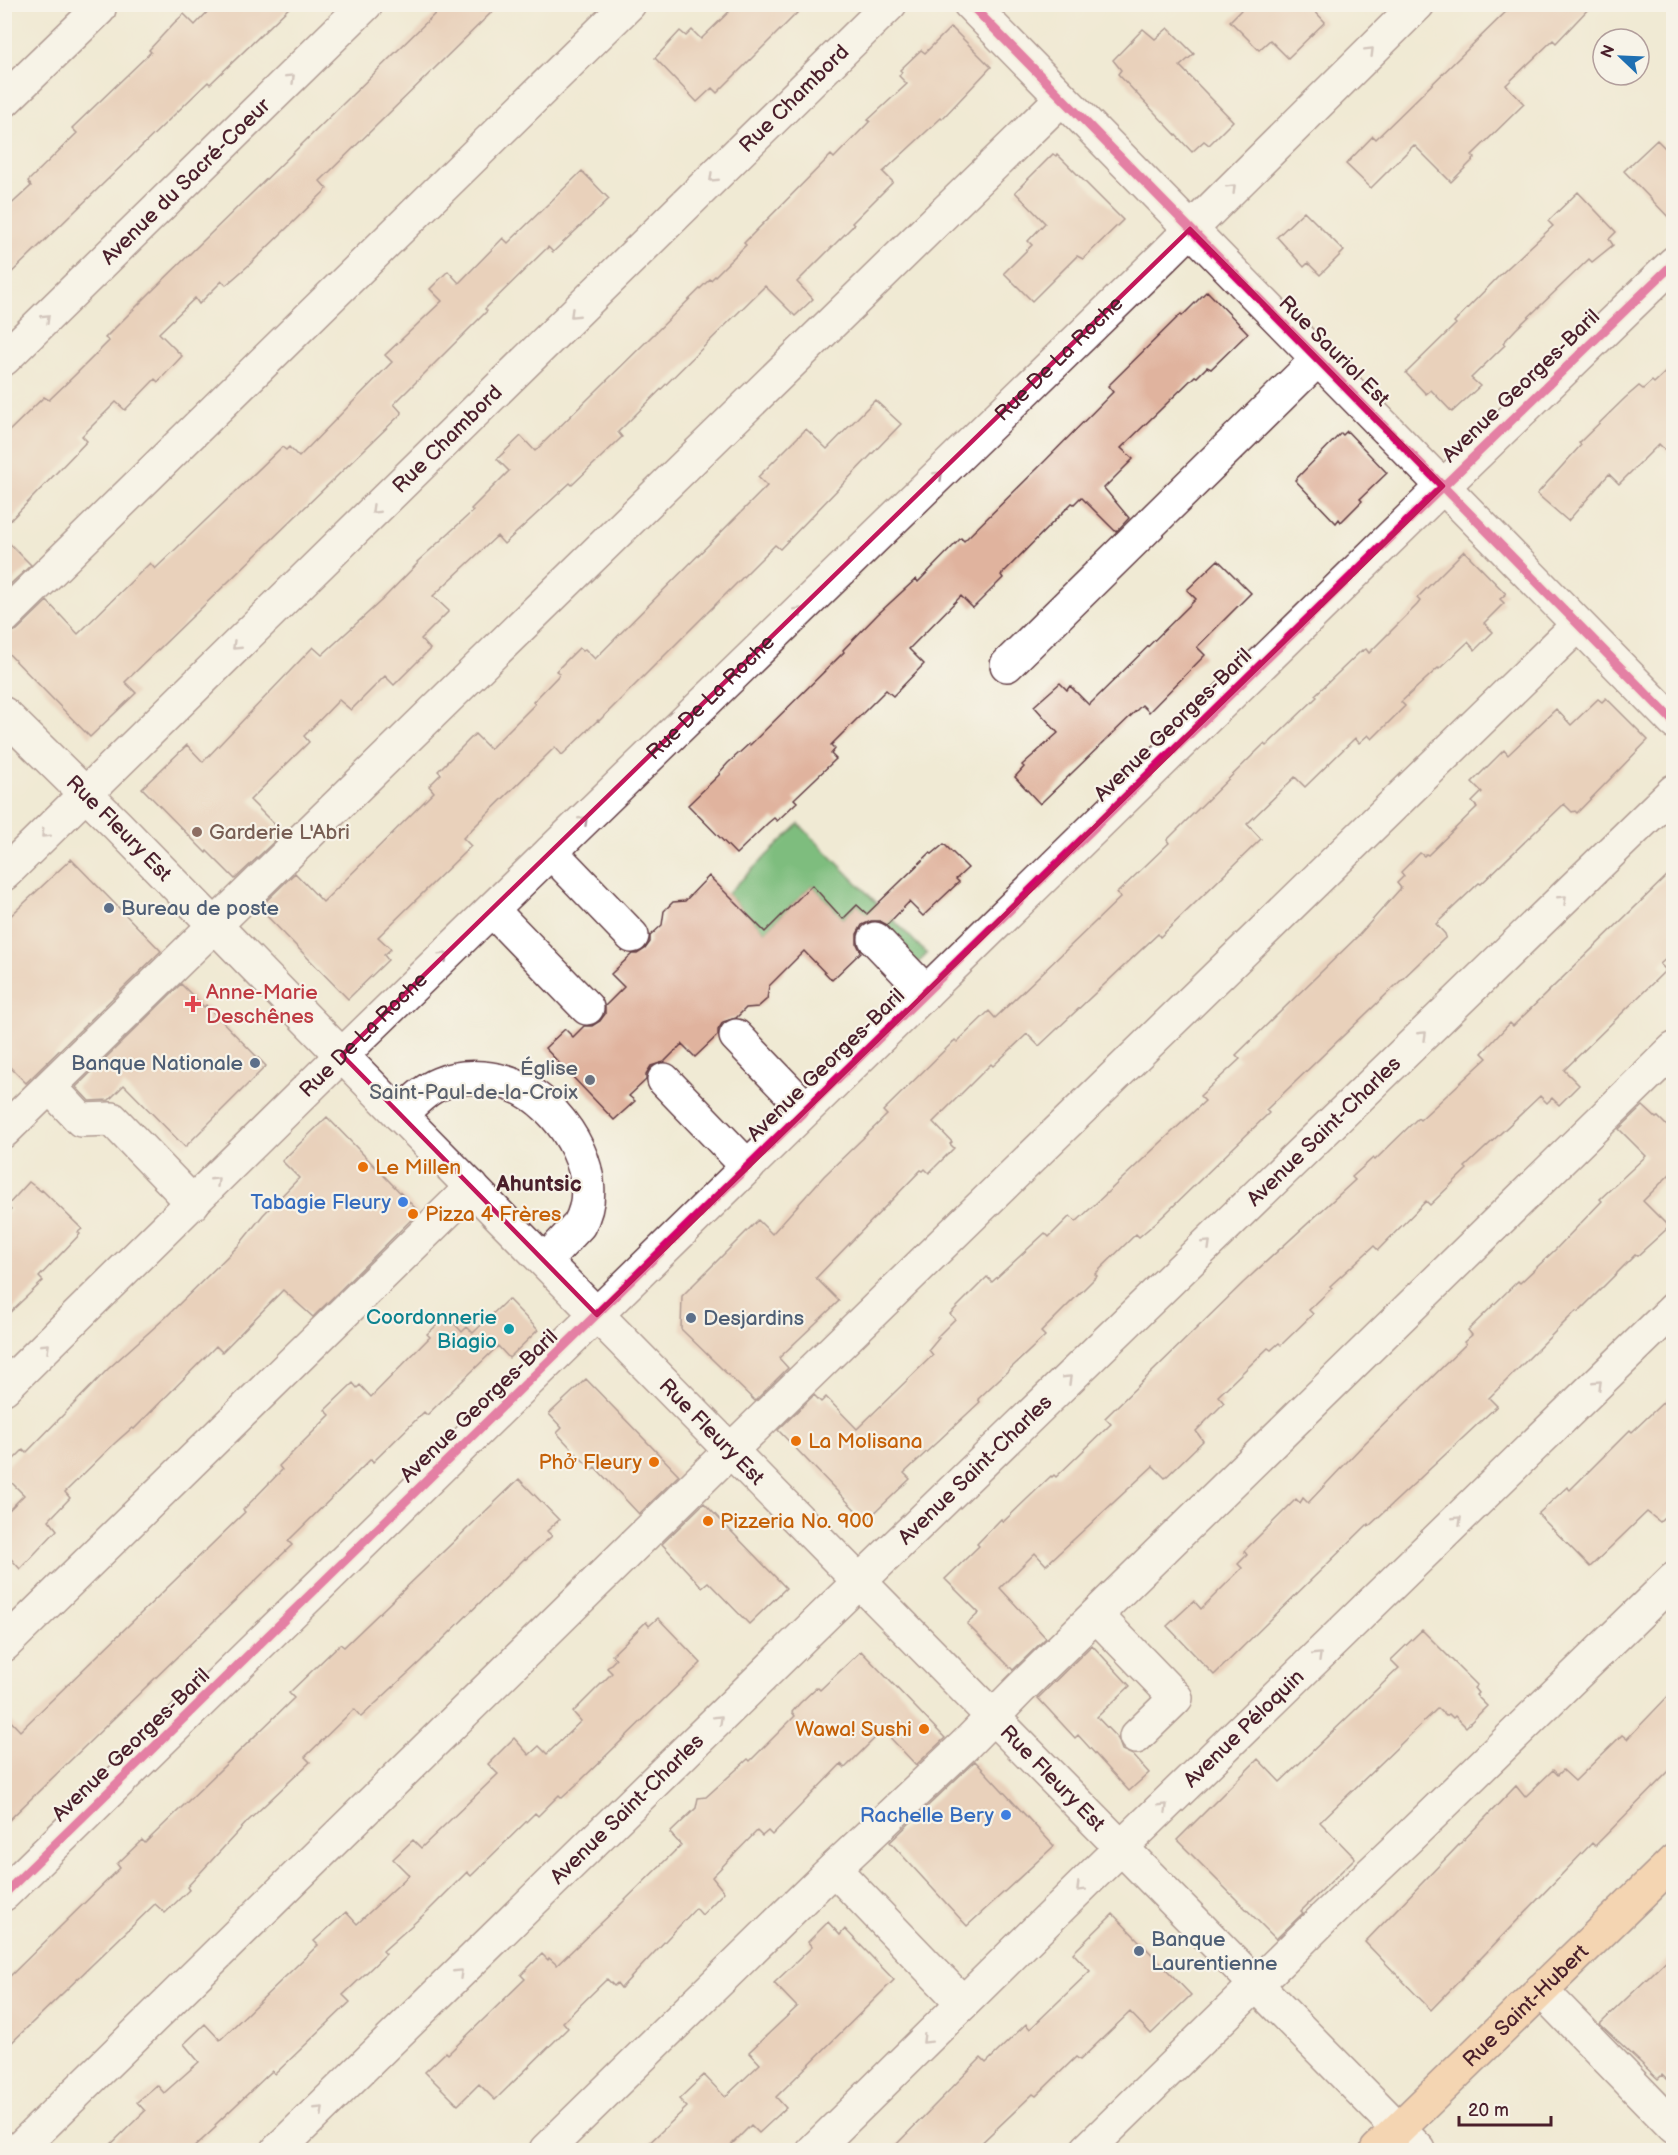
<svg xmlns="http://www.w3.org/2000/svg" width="1678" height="2155" viewBox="0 0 1678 2155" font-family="'Balsamiq Sans',sans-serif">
  <rect width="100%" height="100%" fill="#f7f3e8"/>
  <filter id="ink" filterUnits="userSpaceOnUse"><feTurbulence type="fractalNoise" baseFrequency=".0167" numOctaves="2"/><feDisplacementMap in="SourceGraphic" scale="12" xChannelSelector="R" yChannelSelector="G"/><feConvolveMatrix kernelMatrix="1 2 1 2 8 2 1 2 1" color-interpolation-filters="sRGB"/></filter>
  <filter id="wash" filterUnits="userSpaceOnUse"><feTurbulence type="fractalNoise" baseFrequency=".008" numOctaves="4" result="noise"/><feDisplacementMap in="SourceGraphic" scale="24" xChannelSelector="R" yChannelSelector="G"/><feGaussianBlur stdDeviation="1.35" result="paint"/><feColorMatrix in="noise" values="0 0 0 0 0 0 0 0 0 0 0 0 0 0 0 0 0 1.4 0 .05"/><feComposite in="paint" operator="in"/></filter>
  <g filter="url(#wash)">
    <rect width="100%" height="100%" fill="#f0ead4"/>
    <path fill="#7ebd7e" stroke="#646e54" stroke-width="1.5" d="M799,824L927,954L917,964L857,905L843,919L812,885L765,932L727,894Z"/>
    <g id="blocks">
      <path fill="#e0b39e" d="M215,4H293L210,84L208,82L4,280V211L31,186L28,181L77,133L72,128L151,52L149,50L174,23L184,14L195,25Z
        M445,4H500L320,181L327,189L249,265L226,285L222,281L199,304L195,298L159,333L182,356L158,382L155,379L125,410L116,402L82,436L87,441L4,527V436L44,397L49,400L74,376L109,341L105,338L153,290Z
        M737,4H806L717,93L712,88L697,102L655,58L680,31L686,36L692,30L701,39Z
        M1247,4H1308L1325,22L1288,58L1270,40L1259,50L1230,21Z
        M1514,4H1593L1556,43L1553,40L1506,85L1524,104L1472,155L1475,158L1451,182L1414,145L1371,188L1346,164L1373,136L1376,139Z
        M951,27L991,67L942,119L941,118L883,172L893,182L852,223L854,225L797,282L813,299L795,316L765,286L618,432L622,437L572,485L570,483L504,544L497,536L433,596L449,611L421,639L430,649L394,685L385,676L351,710L339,700L304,736L309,742L250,800L283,833L235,879L207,851L206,853L142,788L187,745L203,762L313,647L322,655L382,600L418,563L417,562L473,511L471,509L509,471L497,459L521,436L535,451L710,279L711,280L746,245L744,243L831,155L834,158L870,121L868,120L907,84L899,76L902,72L900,70L921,50L925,53Z
        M1168,28L1194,54L1180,66L1233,121L1209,145L1204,141L1192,152L1118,74L1121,70L1113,60L1143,29L1155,39Z
        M1657,140L1674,157V223L1624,171Z
        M1053,154L1056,156L1057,154L1123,220L1083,259L1077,256L1032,301L1004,273L1032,245L1028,241L1045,223L1015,192Z
        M582,171L609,199L553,252L548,247L485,309L487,311L394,404L402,413L125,682L136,693L90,737L4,649V635L17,630L47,601L78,634L150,563L155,569L282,447L286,450L289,447L299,457L392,362L385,355L442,301L430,289L448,271L459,283L503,238L508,243Z
        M1578,192L1616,232L1609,239L1613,245L1592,262L1589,259L1516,329L1503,343L1505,345L1471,378L1480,386L1452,412L1431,390L1426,394L1406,373L1456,324L1454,322L1499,276L1553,226L1548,221Z
        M1304,211L1344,251L1320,275L1308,263L1304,267L1277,237Z
        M1207,291L1248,333L1211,369L1207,367L1197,377L1195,376L1121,448L1133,459L1104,488L1129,518L1116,532L1081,497L1074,504L1072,503L1001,575L1003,578L973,608L961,596L909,649L924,664L893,696L886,690L831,745L835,749L831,754L836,759L794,799L797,802L777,821L774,818L768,823L736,854L688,805L720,774L719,773L728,763L749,744L750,745L844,652L843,650L878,614L916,579L918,582L961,538L964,541L1039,467L1113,392L1108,386L1181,314L1182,316Z
        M1674,364V459L1659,444L1619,484L1609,474L1568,521L1537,494L1581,445L1579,443L1625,398L1639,386L1643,389L1652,381L1654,383Z
        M875,400L901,424L780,549L775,545L599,721L598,720L562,755L555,747L463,838L471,846L378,937L391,949L384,955L388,960L348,999L259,908L295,873L323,902L434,792L429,786L441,774L438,771L475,734L490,749L535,704L533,702L558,676L559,673L556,671L579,648L583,651L585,649L595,659L767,486L758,477L806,429L827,449Z
        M1347,431L1387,473L1360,499L1362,501L1341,522L1339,519L1336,523L1295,480L1341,433L1343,435Z
        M4,538L31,565L4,590Z
        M1464,551L1506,594L1500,599L1504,603L1484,623L1493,632L1475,650L1468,642L1439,669L1438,668L1401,702L1405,706L1372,739L1368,735L1359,743L1355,738L1305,787L1295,777L1247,824L1261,839L1160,937L1158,934L1039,1046L1027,1034L993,1066L991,1064L933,1122L952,1142L950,1144L954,1148L929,1173L925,1169L923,1171L921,1170L816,1278L839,1301L779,1358L788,1368L755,1401L681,1329L682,1296L758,1220L772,1234L824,1176L887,1115L883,1111L955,1040L957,1042L989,1011L995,1018L1039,976L1121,897L1117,893L1169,843L1167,840L1191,816L1264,744L1266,746L1291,722L1317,697L1315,695L1362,650L1363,651L1366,649L1369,653L1417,605L1420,601L1417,598Z
        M1218,560L1251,593L1197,647L1205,655L1149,712L1142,705L1040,804L1015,777L1024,767L1022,765L1058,733L1034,706L1060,683L1067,690L1070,686L1089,705L1196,599L1187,590Z
        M1606,698L1648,740L1577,813L1575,811L1572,812L1564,804L1481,884L1479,883L1436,924L1445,934L1446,937L1266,1110L1269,1113L1161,1218L1139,1237L1136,1234L1095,1274L1097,1276L1041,1332L1045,1336L978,1399L980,1402L904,1473L910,1479L866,1521L778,1430L814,1395L821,1402L826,1397L857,1429L933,1355L929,1350L939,1338L937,1337L955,1319L950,1314L987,1277L992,1282L1045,1233L1049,1237L1070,1216L1076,1222L1205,1101L1200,1096L1240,1059L1236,1055L1359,935L1401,888L1397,883L1404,876L1401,872L1420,853L1424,856L1426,854L1428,855L1477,807L1472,802L1482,792L1472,782L1504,750L1508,755L1556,709L1571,725L1598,699L1602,702Z
        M944,844L968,868L956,879L959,882L923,916L909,902L887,925L880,921H871L862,925L857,934V944L861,952L832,980L804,951L769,986L767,999L758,1007L746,1008L736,1018L723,1022L718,1030V1035L695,1057L682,1044L664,1062L651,1066L646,1074V1080L629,1096L635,1101L614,1120L545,1048L565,1029L573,1037L584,1026H592L600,1021L605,1014V1006L624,987L611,974L632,954H637L645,949L650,942V936L662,925L664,911L673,902L685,901L709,876L765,932L812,885L843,919L857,905L867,914L930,853L932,854Z
        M71,859L161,951L26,1083L4,1061V922Z
        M1674,869V952L1660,964L1666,970L1564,1070L1579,1085L1559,1105L1552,1098L1547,1103L1540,1096L1465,1167L1467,1169L1430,1205L1426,1201L1378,1250L1374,1246L1330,1286L1332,1288L1309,1310L1313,1314L1281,1345L1279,1343L1271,1350L1268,1348L1218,1396L1224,1403L1196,1431L1203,1441L1165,1478L1153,1466L1046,1565L1035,1553L1000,1588L1046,1638L1013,1670L967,1624L979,1613L945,1579L979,1546L977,1544L1001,1519L1003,1522L1051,1476L1052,1477L1054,1475L1056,1477L1111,1424L1105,1418L1243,1283L1355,1180L1352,1177L1373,1158L1375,1160L1418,1118L1420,1120L1487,1058L1482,1053L1510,1023L1513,1026Z
        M181,984L204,1007L206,1005L266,1066L185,1147L124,1085L109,1100L89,1101L76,1087Z
        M1643,1106L1656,1118L1658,1117L1674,1133V1170L1643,1201L1669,1227L1637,1256L1635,1255L1578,1312L1576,1311L1489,1398L1497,1406L1369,1526L1368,1524L1214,1675L1167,1626L1194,1601L1201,1609L1242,1568L1238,1564L1247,1555L1244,1551L1296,1499L1300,1503L1303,1498L1308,1503L1364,1444L1466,1344L1464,1342L1472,1335L1468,1330L1518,1281L1520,1283L1555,1250L1602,1201L1600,1199L1646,1156L1619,1129Z
        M327,1117L419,1212L313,1317L283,1290L222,1352L216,1346L134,1429L132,1428L115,1443L65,1492L70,1498L49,1520L57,1530L20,1569L4,1551V1515L24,1495L4,1475V1469L23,1450L26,1453L108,1369L166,1317L239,1245L263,1215L299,1178L282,1161Z
        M29,1182L41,1191L42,1190L82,1229L78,1232L80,1234L39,1277L43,1281L4,1318V1216L11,1210L7,1206Z
        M508,1299L538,1330L509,1358L498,1346L427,1415L424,1412L373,1462L371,1459L288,1541L292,1545L4,1825V1714L20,1731L245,1512L243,1510L282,1470L279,1466L330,1415L325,1410L353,1383L357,1388L360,1385L371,1397L430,1337L427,1334L447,1316L462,1332L467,1327L473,1333Z
        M586,1379L679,1475L639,1514L595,1467L592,1470L570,1447L557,1433L562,1428L549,1414Z
        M1674,1392V1508L1660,1522L1647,1512L1590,1567L1538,1514L1567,1487L1570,1490L1630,1430L1632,1432Z
        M519,1479L559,1520L547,1531L552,1536L526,1559L525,1558L421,1661L361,1717L354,1709L305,1757L310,1762L247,1822L187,1887L189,1890L165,1913L155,1904L4,2050V1982L120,1868L117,1864L142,1840L145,1843L294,1698L289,1693L340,1644L344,1647Z
        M704,1503L786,1588L749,1624L708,1582L702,1587L662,1544Z
        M658,1618L701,1663L576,1785L562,1798L559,1795L538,1816L535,1813L471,1876L467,1872L429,1910L383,1951L386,1954L343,1995L350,2002L275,2074L272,2071L215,2125L216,2127L190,2151H104L145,2111L137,2102L157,2085L164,2093L199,2062L184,2044L205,2024L220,2040L318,1945L314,1941L346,1912L357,1924L409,1875L393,1859L413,1840L421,1848L498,1774L488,1764L514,1738L529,1755L539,1746L547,1754L581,1721L573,1712L612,1673L607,1668L616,1659L612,1655L646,1622L649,1626Z
        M1422,1630L1477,1685L1474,1688L1478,1693L1476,1695L1487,1706L1466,1727L1455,1716L1453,1718L1449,1714L1446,1716L1438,1708L1320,1822L1355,1858L1301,1911L1303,1913L1276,1939L1177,1840L1258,1759L1280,1782L1399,1668L1391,1660Z
        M1092,1645L1130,1686L1097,1717L1118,1739L1122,1750L1133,1755L1149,1773L1129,1791L1078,1735L1075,1738L1038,1698Z
        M861,1651L945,1738L916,1765L883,1730L845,1768L841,1764L772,1835L768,1831L762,1836L757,1831L712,1877L724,1892L702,1915L696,1908L621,1988L617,1983L614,1986L607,1979L563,2022L568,2028L495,2100L479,2084L458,2105L425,2072L446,2052L448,2054L525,1979L521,1975L542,1954L548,1960L549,1958L557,1965L619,1906L681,1845L670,1833L696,1808L698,1798L706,1797L748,1759L750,1761L795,1716L792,1712L800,1703L817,1687L820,1690Z
        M1674,1690V1766L1595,1846L1592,1843L1431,2010L1365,1942L1516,1786L1525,1797L1553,1770L1558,1775L1563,1770L1575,1781L1622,1735L1627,1739Z
        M975,1761L1054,1846L967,1926L890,1842Z
        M1113,1914L1191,1995L1151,2034L1130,2012L1080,2060L1076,2057L1036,2096L1033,2094L973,2151H890L981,2058L986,2063L1026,2024L1030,2029L1090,1971L1073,1953Z
        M828,1922L840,1935L845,1929L894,1980L776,2097L786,2108L759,2133L751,2125L725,2151H641L687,2107L679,2099L704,2075L725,2097L760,2064L749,2052L797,2007L774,1983L812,1947L808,1942Z
        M1674,1953V2087L1662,2075L1658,2079L1600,2024Z"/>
    </g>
  </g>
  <g filter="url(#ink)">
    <use href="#blocks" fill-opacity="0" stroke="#633d44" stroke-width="1.5"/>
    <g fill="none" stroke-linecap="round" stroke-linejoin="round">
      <g stroke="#633d44" stroke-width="36">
        <g id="minor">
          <path d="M970,4L1674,722"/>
          <path d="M4,101L99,9"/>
          <path id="s1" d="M4,359L366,4"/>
          <path d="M4,617L629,4"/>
          <path d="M1007,665L1317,360"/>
          <path id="s2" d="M4,714L117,825L359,1073L1419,2150"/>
          <path d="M551,852L632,936"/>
          <path id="s3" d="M4,874L890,4"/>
          <path d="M492,910L587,1008"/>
          <path d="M875,939L926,992"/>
          <path d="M736,1036L806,1109"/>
          <path d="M664,1080L748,1167"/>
          <path d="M50,1087L81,1120L112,1119L193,1203"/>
          <path d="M400,1115C412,1104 424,1090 439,1084C465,1073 500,1077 524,1090C566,1113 606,1179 579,1225L545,1261"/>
          <path d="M4,1131L1061,99"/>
          <path id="s4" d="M4,1388L342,1055L1163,257L1418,4"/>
          <path d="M1096,1615L1176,1698L1136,1737"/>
          <path d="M4,1645L472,1187"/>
          <path d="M834,1869L963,2003"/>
          <path d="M4,1894L1425,504L1674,263"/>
          <path d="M1541,1990L1674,2127"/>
          <path d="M18,2150L731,1450L1578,625"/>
          <path id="s5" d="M278,2150L826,1614L1674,791"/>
          <path d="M546,2150L823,1879L965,1745L1020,1689L1674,1049"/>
          <path id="s6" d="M814,2150L1094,1874L1674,1309"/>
          <path d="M1087,2150L1323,1919L1408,1838L1674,1579"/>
        </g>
      </g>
      <g stroke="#633d44" stroke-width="36">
        <g id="major">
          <path id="s7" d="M1377,2150L1674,1861"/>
        </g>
      </g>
      <use href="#minor" stroke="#fff" stroke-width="33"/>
      <use href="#major" stroke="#f9bc8a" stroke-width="33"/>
      <g stroke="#f7f3e8" stroke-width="13">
        <path id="cycleway" d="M970,4L1674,722
          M4,1894L1425,504L1674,263"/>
      </g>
      <use href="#cycleway" stroke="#d6006c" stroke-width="9"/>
    </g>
    <defs><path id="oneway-chevron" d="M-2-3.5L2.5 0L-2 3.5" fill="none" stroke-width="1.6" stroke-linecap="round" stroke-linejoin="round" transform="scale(1.5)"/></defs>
    <g stroke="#ae9aa0">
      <use href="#oneway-chevron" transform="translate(1370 51) rotate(-45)"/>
      <use href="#oneway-chevron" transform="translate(291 78) rotate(-44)"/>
      <use href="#oneway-chevron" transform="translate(713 178) rotate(136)"/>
      <use href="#oneway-chevron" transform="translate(1232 188) rotate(-45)"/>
      <use href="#oneway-chevron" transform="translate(574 314) rotate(136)"/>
      <use href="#oneway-chevron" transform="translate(46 318) rotate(-44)"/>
      <use href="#oneway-chevron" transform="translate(939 475) rotate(-44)"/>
      <use href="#oneway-chevron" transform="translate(375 510) rotate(136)"/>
      <use href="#oneway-chevron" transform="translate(799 611) rotate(-44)"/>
      <use href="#oneway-chevron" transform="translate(236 646) rotate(136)"/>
      <use href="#oneway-chevron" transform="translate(584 820) rotate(-44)"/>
      <use href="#oneway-chevron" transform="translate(45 834) rotate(135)"/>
      <use href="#oneway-chevron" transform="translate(1563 899) rotate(-44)"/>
      <use href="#oneway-chevron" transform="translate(444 956) rotate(-44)"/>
      <use href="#oneway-chevron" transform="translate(1423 1035) rotate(-44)"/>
      <use href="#oneway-chevron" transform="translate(216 1181) rotate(-44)"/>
      <use href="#oneway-chevron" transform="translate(1207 1244) rotate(-44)"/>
      <use href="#oneway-chevron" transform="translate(46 1347) rotate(-44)"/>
      <use href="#oneway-chevron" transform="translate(1068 1379) rotate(-44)"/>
      <use href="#oneway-chevron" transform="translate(1598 1384) rotate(-44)"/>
      <use href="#oneway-chevron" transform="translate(1458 1520) rotate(-44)"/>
      <use href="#oneway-chevron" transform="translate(1318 1656) rotate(-44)"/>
      <use href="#oneway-chevron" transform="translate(719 1719) rotate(-44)"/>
      <use href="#oneway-chevron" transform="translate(1164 1807) rotate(-44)"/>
      <use href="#oneway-chevron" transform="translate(1080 1888) rotate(135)"/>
      <use href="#oneway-chevron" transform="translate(459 1973) rotate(-44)"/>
      <use href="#oneway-chevron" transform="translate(926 2040) rotate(135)"/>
      <use href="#oneway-chevron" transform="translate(320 2110) rotate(-44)"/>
    </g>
  </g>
  <path d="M0 0H1678V2155H0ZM1190,229L1443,486L597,1315L342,1055Z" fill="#f0ead4" fill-opacity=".55" fill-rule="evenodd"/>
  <path fill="none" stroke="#c2185b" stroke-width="4.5" stroke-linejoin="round" d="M1190,229L1443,486L597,1315L342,1055Z"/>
  <circle fill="#8d6e63" stroke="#f7f3e8" stroke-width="2" cx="197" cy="832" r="6"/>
  <g fill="#5c6f8a" stroke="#f7f3e8" stroke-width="2">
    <circle cx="109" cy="908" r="6"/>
    <circle cx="255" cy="1063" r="6"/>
    <circle cx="691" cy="1318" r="6"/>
    <circle cx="1139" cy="1951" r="6"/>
  </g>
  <path fill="#e0444e" stroke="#f7f3e8" stroke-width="2" d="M190 995h6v6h6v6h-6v6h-6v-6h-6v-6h6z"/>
  <circle fill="#6b7280" stroke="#f7f3e8" stroke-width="2" cx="590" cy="1080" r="6"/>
  <g fill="#e8710a" stroke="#f7f3e8" stroke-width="2">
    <circle cx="363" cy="1167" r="6"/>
    <circle cx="413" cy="1214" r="6"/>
    <circle cx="796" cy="1441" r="6"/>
    <circle cx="654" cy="1462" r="6"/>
    <circle cx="708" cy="1521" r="6"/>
    <circle cx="924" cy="1729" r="6"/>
  </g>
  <g fill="#3f7fe0" stroke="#f7f3e8" stroke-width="2">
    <circle cx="403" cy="1202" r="6"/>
    <circle cx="1006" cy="1815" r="6"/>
  </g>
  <circle fill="#0f9aa8" stroke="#f7f3e8" stroke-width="2" cx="509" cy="1329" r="6"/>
  <g text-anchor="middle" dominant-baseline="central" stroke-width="4.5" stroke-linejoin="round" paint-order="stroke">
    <g font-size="21" fill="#4a1f2b" stroke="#f7f3e8">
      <text stroke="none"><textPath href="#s3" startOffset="1107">Rue Chambord</textPath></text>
      <text stroke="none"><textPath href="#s1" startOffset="254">Avenue du Sacré-Coeur</textPath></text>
      <text transform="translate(1334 351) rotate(45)">Rue Sauriol Est</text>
      <text stroke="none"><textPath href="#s4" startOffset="1474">Rue De La Roche</textPath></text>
      <text transform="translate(1521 386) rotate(-44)">Avenue Georges-Baril</text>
      <text stroke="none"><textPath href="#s3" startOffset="621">Rue Chambord</textPath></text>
      <text stroke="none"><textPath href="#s4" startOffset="988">Rue De La Roche</textPath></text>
      <text transform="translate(1173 725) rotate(-44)">Avenue Georges-Baril</text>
      <text stroke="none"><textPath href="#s2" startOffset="162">Rue Fleury Est</textPath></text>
      <text stroke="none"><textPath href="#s4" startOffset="504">Rue De La Roche</textPath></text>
      <text transform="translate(826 1065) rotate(-44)">Avenue Georges-Baril</text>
      <text stroke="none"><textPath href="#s5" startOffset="1460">Avenue Saint-Charles</textPath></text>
      <text transform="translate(479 1406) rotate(-44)">Avenue Georges-Baril</text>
      <text stroke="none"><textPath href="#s2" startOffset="1008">Rue Fleury Est</textPath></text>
      <text stroke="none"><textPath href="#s5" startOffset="974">Avenue Saint-Charles</textPath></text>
      <text stroke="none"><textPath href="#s6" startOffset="602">Avenue Péloquin</textPath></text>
      <text transform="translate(131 1745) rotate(-44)">Avenue Georges-Baril</text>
      <text stroke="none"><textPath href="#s2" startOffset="1494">Rue Fleury Est</textPath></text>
      <text stroke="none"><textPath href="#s5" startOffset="488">Avenue Saint-Charles</textPath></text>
      <text stroke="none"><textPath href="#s7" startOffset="207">Rue Saint-Hubert</textPath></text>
    </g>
    <g font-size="21" fill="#785e54" stroke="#f7f3e8" text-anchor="start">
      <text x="209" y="832">Garderie L'Abri</text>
    </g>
    <g font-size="21" fill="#4e5e75" stroke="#f7f3e8" text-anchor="start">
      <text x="121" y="908">Bureau de poste</text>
      <text x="243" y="1063" text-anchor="end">Banque Nationale</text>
      <text x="703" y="1318">Desjardins</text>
      <text x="1151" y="1939">Banque<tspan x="1151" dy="24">Laurentienne</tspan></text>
    </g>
    <g font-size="21" fill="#be3a42" stroke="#f7f3e8" text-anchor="start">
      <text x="206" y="992">Anne-Marie<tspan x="206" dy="24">Deschênes</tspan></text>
    </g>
    <g font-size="21" fill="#5b616d" stroke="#f7f3e8" text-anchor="end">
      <text x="578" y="1068">Église<tspan x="578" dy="24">Saint-Paul-de-la-Croix</tspan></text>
    </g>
    <g font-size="21" fill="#c56008" stroke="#f7f3e8" text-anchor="start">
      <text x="375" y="1167">Le Millen</text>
      <text x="425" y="1214">Pizza 4 Frères</text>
      <text x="808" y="1441">La Molisana</text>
      <text x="642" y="1462" text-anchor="end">Phở Fleury</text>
      <text x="720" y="1521">Pizzeria No. 900</text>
      <text x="912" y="1729" text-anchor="end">Wawa! Sushi</text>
    </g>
    <g font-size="21" fill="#366cbe" stroke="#f7f3e8" text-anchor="end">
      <text x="391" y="1202">Tabagie Fleury</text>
      <text x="994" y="1815">Rachelle Bery</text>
    </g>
    <g font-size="21" fill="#0d838f" stroke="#f7f3e8" text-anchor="end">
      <text x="497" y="1317">Coordonnerie<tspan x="497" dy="24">Biagio</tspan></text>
    </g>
    <g font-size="22" font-weight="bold" fill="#4a1f2b" stroke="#f7f3e8">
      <text x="539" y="1184">Ahuntsic</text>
    </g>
  </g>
  <rect width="1678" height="2155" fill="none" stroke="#f7f3e8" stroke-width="24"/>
  <g transform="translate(1621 57) rotate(293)"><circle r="28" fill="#f7f3e8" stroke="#b29e9c" stroke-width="1.5"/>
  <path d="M0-4.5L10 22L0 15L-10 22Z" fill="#1f6fb2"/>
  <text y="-9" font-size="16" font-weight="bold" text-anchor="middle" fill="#4a1f2b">N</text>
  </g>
  <path d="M1459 2116v9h92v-9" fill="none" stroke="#4a1f2b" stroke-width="3"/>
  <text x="1468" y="2116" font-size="18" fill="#4a1f2b" stroke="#f7f3e8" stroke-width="4.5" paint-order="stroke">20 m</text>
</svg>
